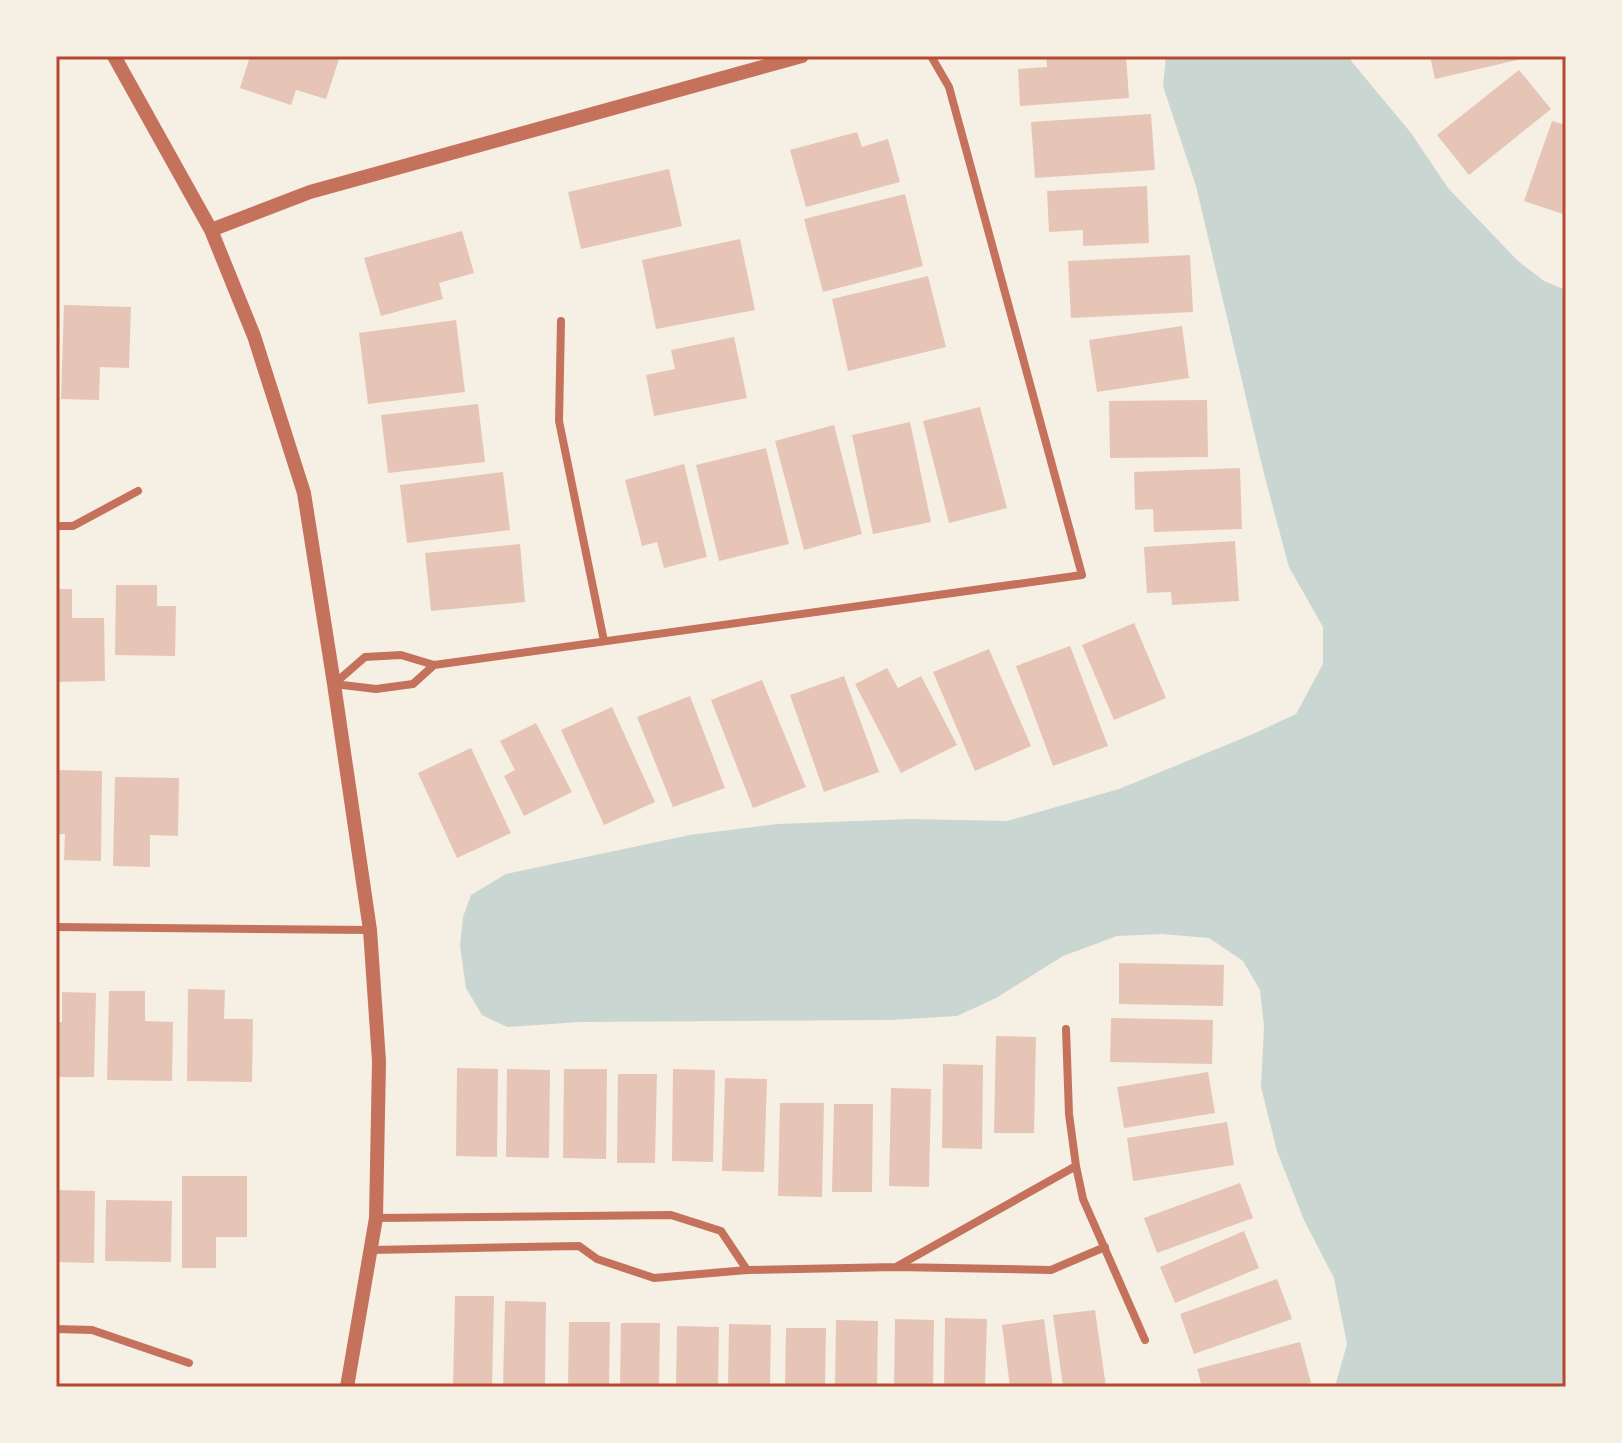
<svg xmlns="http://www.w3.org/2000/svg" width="1622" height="1443" viewBox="0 0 1622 1443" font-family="Barlow,sans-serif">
  <rect width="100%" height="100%" fill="#f6efe4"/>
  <path fill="#c9d6d2" d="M1166,56H1347L1411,133L1448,188L1518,261L1544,281L1566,290V1387H1335L1347,1344L1334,1278L1304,1220L1277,1151L1261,1087L1264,1026L1260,990L1243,961L1209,938L1162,934L1117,936L1063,956L996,998L957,1016L890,1020L580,1022L507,1027L482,1015L466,988L460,946L463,917L471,895L506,874L690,835L777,824L910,819L1007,821L1119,789L1253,734L1296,714L1323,664V627L1289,567L1264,474L1196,186L1163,86Z"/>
  <path fill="#e6c5b7" d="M250,56H340L326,99L296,90L291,105L240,88Z
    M1046,56H1126L1129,98L1020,106L1018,69L1047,67Z
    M1430,56H1530V57L1435,79Z
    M1519,70L1551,109L1469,175L1437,135Z
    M1151,114L1155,170L1035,178L1031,122Z
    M1552,121L1566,125V215L1524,201Z
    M857,132L862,147L888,139L900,182L806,207L790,150Z
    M669,169L682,226L581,249L568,192Z
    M1147,186L1149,243L1083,246V230L1049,232L1047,191Z
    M905,194L923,266L823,292L804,219Z
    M462,231L474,273L439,283L443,299L381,316L364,258Z
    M740,239L755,310L656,329L642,260Z
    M1190,255L1193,312L1071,318L1068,261Z
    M928,276L946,347L848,371L832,299Z
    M64,305L131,307L129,368L100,367L99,400L61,399Z
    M456,320L465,392L368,404L359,333Z
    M1182,326L1189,378L1097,392L1089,340Z
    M734,337L747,398L654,416L646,375L675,369L671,350Z
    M1207,400L1208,457L1110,458L1109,401Z
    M478,404L485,462L388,473L381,415Z
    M980,407L1007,508L949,523L923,421Z
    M910,422L931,522L873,534L852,435Z
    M834,425L862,534L804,550L775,441Z
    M766,448L789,544L719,561L696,465Z
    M684,464L707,557L664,568L657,542L642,546L625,480Z
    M1240,468L1242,529L1154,532L1153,509L1135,510L1134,472Z
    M503,472L510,530L407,543L400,485Z
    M1235,541L1239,601L1172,605L1171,592L1147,593L1144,547Z
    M520,544L525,602L431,611L425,553Z
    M116,585H157V606H176L175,656L115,655Z
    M56,589H72V618H104L105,681L56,682Z
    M1134,623L1166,698L1114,720L1082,645Z
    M1070,646L1108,746L1053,766L1016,666Z
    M989,649L1031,746L975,771L933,672Z
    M887,668L898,688L921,676L957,745L901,773L855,684Z
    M844,676L879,772L824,792L790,695Z
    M762,680L806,787L753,808L711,700Z
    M690,696L725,788L673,807L637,717Z
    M612,707L655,802L604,825L561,730Z
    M536,723L572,792L524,816L504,776L515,770L500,741Z
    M471,748L511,833L457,858L418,773Z
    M56,770L102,771L101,861L64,860L65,834H56Z
    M115,777L179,778L178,836L150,835V867L113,866Z
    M1119,963L1224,965L1223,1006L1119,1004Z
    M188,989L225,990L224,1019H253L252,1082L187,1081Z
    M109,991H145V1021L173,1022L172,1081L107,1080Z
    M62,992L96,993L94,1077H56V1022H62Z
    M1111,1018L1213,1020L1212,1064L1110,1062Z
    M996,1036L1036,1037L1034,1133H994Z
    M943,1064L983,1065L982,1149L942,1148Z
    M457,1068L498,1069L497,1157L456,1156Z
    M507,1069L550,1070L549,1158L506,1157Z
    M564,1069H607L606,1159L563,1158Z
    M673,1069L715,1070L713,1162L672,1161Z
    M1208,1072L1215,1113L1124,1128L1117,1087Z
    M618,1074H657L655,1163H617Z
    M725,1078L767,1079L764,1172L722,1171Z
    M891,1088L931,1089L929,1187L889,1186Z
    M780,1103H824L822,1197L778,1196Z
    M834,1104H873L872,1192H832Z
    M1227,1122L1234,1165L1133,1181L1127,1138Z
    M182,1176H247V1237H216V1268H182Z
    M1240,1183L1253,1218L1157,1253L1144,1218Z
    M56,1190L95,1191L94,1263L58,1262L59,1245H56Z
    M106,1200L172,1201L171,1262L105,1261Z
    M1244,1231L1259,1268L1175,1303L1160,1267Z
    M1277,1279L1292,1319L1194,1354L1180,1314Z
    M455,1296H494L492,1387H453Z
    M505,1301L546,1302L545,1387H503Z
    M1095,1310L1106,1387H1063L1053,1315Z
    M945,1318L987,1319L985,1387H944Z
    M895,1319L934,1320L933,1387H894Z
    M1044,1319L1053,1387H1010L1002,1325Z
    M836,1320L878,1321L877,1387H835Z
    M569,1322H610L609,1387H568Z
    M621,1323H660L659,1387H620Z
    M729,1324L771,1325L770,1387H728Z
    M677,1326L719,1327L718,1387H676Z
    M786,1328H826L825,1387H785Z
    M1300,1342L1311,1383L1297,1387H1202L1197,1369Z"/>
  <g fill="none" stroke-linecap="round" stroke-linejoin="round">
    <path stroke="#c5725c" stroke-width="8" d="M561,321L559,421L604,641
      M56,526H73L138,491
      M334,684L365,657L401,655L434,665L1082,575L949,87L931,56
      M334,684L376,689L413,684L434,665
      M56,927L370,930
      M1066,1029L1069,1114L1076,1166L1083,1199L1145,1340
      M376,1218L671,1215L721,1231L747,1270
      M371,1250L579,1246L597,1259L654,1278L747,1270L896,1267L1051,1270L1105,1247
      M896,1267L1076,1166
      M56,1329L92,1330L189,1363"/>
    <path stroke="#c5725c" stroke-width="14" d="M114,56L211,230L254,336L304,493L334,684L370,930L379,1061L376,1218L347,1387
      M211,230L310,192L802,56"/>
  </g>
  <rect width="1622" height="1443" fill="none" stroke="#f6efe4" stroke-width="116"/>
  <rect x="58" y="58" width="1506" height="1327" fill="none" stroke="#b5482f" stroke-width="3"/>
</svg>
